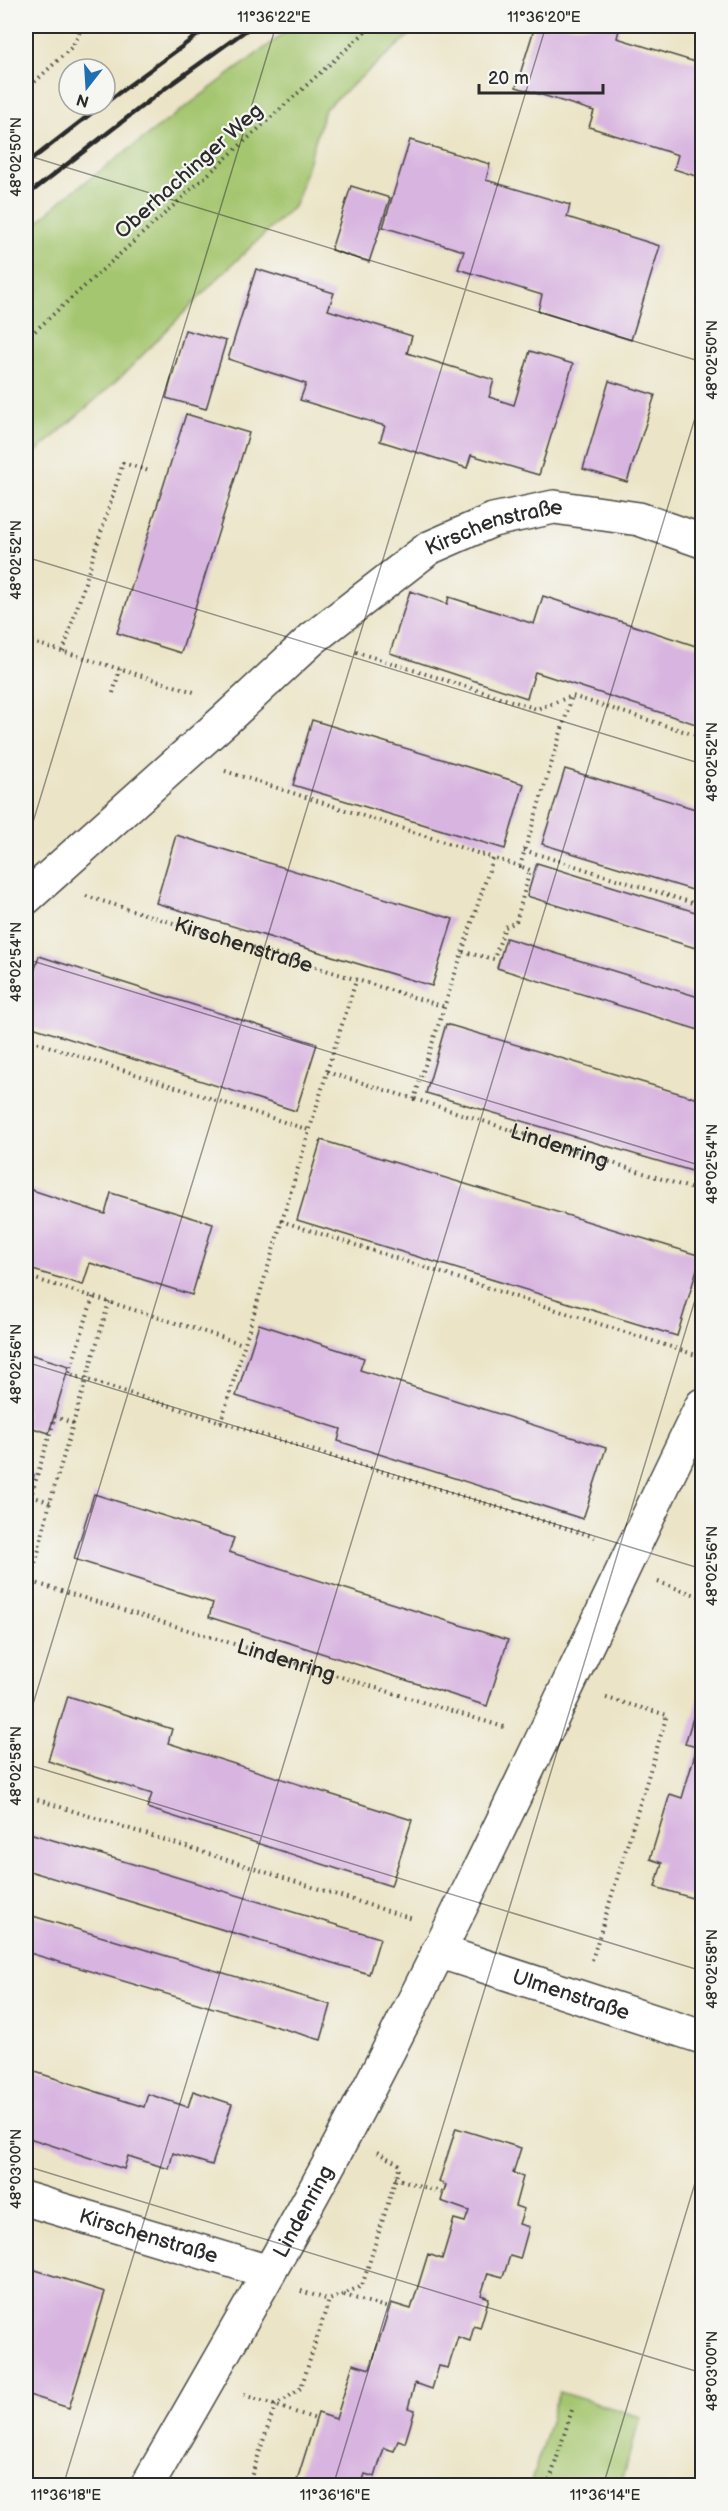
<svg xmlns="http://www.w3.org/2000/svg" width="728" height="2511" viewBox="0 0 728 2511" font-family="'Balsamiq Sans',sans-serif">
  <rect width="100%" height="100%" fill="#f6f6f2"/>
  <filter id="ink" filterUnits="userSpaceOnUse"><feTurbulence type="fractalNoise" baseFrequency=".0167" numOctaves="2"/><feDisplacementMap in="SourceGraphic" scale="12" xChannelSelector="R" yChannelSelector="G"/><feConvolveMatrix kernelMatrix="1 2 1 2 8 2 1 2 1" color-interpolation-filters="sRGB"/></filter>
  <filter id="wash" filterUnits="userSpaceOnUse"><feTurbulence type="fractalNoise" baseFrequency=".008" numOctaves="4" result="noise"/><feDisplacementMap in="SourceGraphic" scale="24" xChannelSelector="R" yChannelSelector="G"/><feGaussianBlur stdDeviation="1.35" result="paint"/><feColorMatrix in="noise" values="0 0 0 0 0 0 0 0 0 0 0 0 0 0 0 0 0 1.4 0 .05"/><feComposite in="paint" operator="in"/></filter>
  <g filter="url(#wash)">
    <rect width="100%" height="100%" fill="#ebe4c6"/>
    <path fill="#a5c66f" stroke="#68784d" stroke-width="1.5" d="M294,26H420L325,109L295,205L215,281L121,377L26,461V233L64,198Z
      M559,2392L641,2417L620,2485H530Z"/>
    <g id="blocks">
      <path fill="#d8b5e0" d="M535,26H620L617,38L702,64V178L674,169L678,155L589,127L594,111L516,87Z
        M410,140L490,164L486,180L570,205L567,217L660,246L631,340L538,311L542,295L458,269L464,251L383,227Z
        M351,186L390,198L369,262L331,250Z
        M256,269L334,293L328,310L412,336L407,353L494,380L489,397L514,405L530,351L573,364L539,475L471,455L467,468L380,441L385,426L300,400L306,384L228,359Z
        M185,330L226,341L206,409L166,398Z
        M609,381L655,395L627,482L583,469Z
        M186,414L249,433L181,653L117,633Z
        M702,467V492L695,490Z
        M410,591L447,604L449,597L534,624L543,596L702,648V726L535,672L527,698L390,653Z
        M312,720L524,784L505,849L293,785Z
        M565,769L702,811V893L542,844Z
        M176,835L453,919L432,986L156,903Z
        M537,863L702,914V950L527,896Z
        M506,938L702,998V1031L497,968Z
        M39,956L317,1044L296,1111L26,1025V998Z
        M446,1024L702,1100V1174L426,1093Z
        M321,1140L701,1256L677,1336L297,1220Z
        M26,1188L105,1214L111,1193L213,1224L192,1295L90,1263L83,1285L26,1268Z
        M259,1324L364,1358L360,1370L606,1448L583,1519L338,1441L341,1429L236,1396Z
        M26,1353L69,1366L49,1433L26,1426Z
        M26,1473L34,1475L26,1503Z
        M94,1494L234,1538L229,1552L508,1640L487,1706L209,1617L213,1603L74,1559Z
        M702,1688V1901L655,1887L662,1863L650,1859L670,1794L682,1798L697,1747L685,1744Z
        M68,1696L172,1729L168,1743L412,1820L391,1886L147,1808L152,1794L48,1761Z
        M26,1832L380,1938L369,1974L26,1870Z
        M26,1914L331,2005L321,2040L26,1952Z
        M26,2069L144,2107L148,2094L188,2107L193,2091L232,2104L212,2165L173,2153L169,2169L128,2156L124,2169L26,2137Z
        M456,2128L521,2148L513,2173L523,2177L515,2206L524,2209L519,2224L529,2227L520,2259L510,2256L503,2277L488,2273L481,2295L489,2298L480,2328L474,2326L470,2341L458,2337L448,2368L439,2366L432,2389L415,2383L408,2408L415,2410L405,2443L398,2441L394,2451L384,2448L375,2477L365,2474L361,2486H304L305,2483L297,2480L318,2413L336,2419L353,2364L370,2369L391,2303L411,2309L428,2254L442,2259L454,2219L465,2222L469,2211L441,2201L446,2185L439,2182Z
        M26,2267L105,2292L69,2408L26,2394Z"/>
    </g>
  </g>
  <g filter="url(#ink)">
    <use href="#blocks" fill-opacity="0" stroke="#484742" stroke-width="1.5"/>
    <g fill="none" stroke-linecap="round" stroke-linejoin="round">
      <g stroke="#484742" stroke-width="36">
        <g id="street">
          <path id="s4" d="M26,898L226,719L312,639L429,548L493,520L554,507L639,519L702,541"/>
          <path id="s5" d="M438,1951L702,2037"/>
          <path id="s6" d="M26,2199L269,2272"/>
          <path id="s7" d="M147,2486C214,2369 282,2253 345,2134C472,1895 584,1648 702,1405"/>
        </g>
      </g>
      <g stroke="#484742" stroke-width="4" stroke-dasharray="1.5 4.5" stroke-linecap="butt">
        <path d="M26,90L72,47L83,26"/>
        <path d="M26,339L372,26"/>
        <path d="M26,640L197,693"/>
        <path d="M63,652L123,463L149,471"/>
        <path d="M356,652L537,709L572,696L702,737"/>
        <path d="M113,693L120,669"/>
        <path d="M225,771L493,858"/>
        <path d="M524,850L702,906"/>
        <path id="s1" d="M86,896L445,1007"/>
        <path d="M463,952L494,959L505,927L516,922L530,870L520,866"/>
        <path d="M26,1039L309,1130"/>
        <path d="M327,1071L356,981"/>
        <path id="s2" d="M415,1099L702,1192"/>
        <path d="M281,1221L702,1357"/>
        <path d="M26,1276L243,1344"/>
        <path d="M93,1297L69,1374L221,1422L327,1072L414,1099L493,858L520,866L572,696"/>
        <path d="M221,1422L595,1537"/>
        <path d="M50,1502L31,1496L55,1417L73,1423"/>
        <path id="s3" d="M32,1582L507,1728"/>
        <path d="M658,1582L702,1597"/>
        <path d="M26,1604L50,1502L109,1302"/>
        <path d="M26,1796L413,1919"/>
        <path d="M592,1960L667,1715L603,1697"/>
        <path d="M395,2178L443,2193"/>
        <path d="M301,2291L329,2300"/>
        <path d="M344,2295L389,2308"/>
        <path d="M244,2395L316,2419"/>
        <path d="M248,2486L275,2406L301,2388L329,2300L362,2286L400,2165L377,2152"/>
        <path d="M548,2486L572,2410"/>
      </g>
      <use href="#street" stroke="#fff" stroke-width="33"/>
      <path stroke="#2b2b2b" stroke-width="4.5" d="M105,103L210,26
        M26,164L102,105
        M26,196L163,90L252,26"/>
    </g>
  </g>
  <path fill="none" stroke="#2b2b2b" stroke-width="1.5" stroke-opacity="0.45" d="M26,155L702,362M26,557L702,764M26,845L276,26M26,959L702,1166M26,1362L702,1569M26,1727L546,26M26,1764L702,1971M26,2166L702,2373M63,2486L702,395M333,2486L702,1277M603,2486L702,2160"/>
  <g text-anchor="middle" dominant-baseline="central" stroke-width="4.5" stroke-linejoin="round" paint-order="stroke">
    <g font-size="21" fill="#2b2b2b" stroke="#f6f6f2">
      <text transform="translate(189 171) rotate(-42)">Oberhachinger Weg</text>
      <text stroke="none"><textPath href="#s4" startOffset="603">Kirschenstraße</textPath></text>
      <text stroke="none"><textPath href="#s1" startOffset="165">Kirschenstraße</textPath></text>
      <text stroke="none"><textPath href="#s2" startOffset="152">Lindenring</textPath></text>
      <text stroke="none"><textPath href="#s3" startOffset="266">Lindenring</textPath></text>
      <text stroke="none"><textPath href="#s5" startOffset="140">Ulmenstraße</textPath></text>
      <text stroke="none"><textPath href="#s7" startOffset="316">Lindenring</textPath></text>
      <text stroke="none"><textPath href="#s6" startOffset="128">Kirschenstraße</textPath></text>
    </g>
  </g>
  <rect width="728" height="2511" fill="none" stroke="#f6f6f2" stroke-width="66"/>
  <g transform="translate(87 87) rotate(197)"><circle r="28" fill="#f6f6f2" stroke="#a5a5a2" stroke-width="1.5"/>
  <path d="M0-4.5L10 22L0 15L-10 22Z" fill="#1f6fb2"/>
  <text y="-9" font-size="16" font-weight="bold" text-anchor="middle" fill="#2b2b2b">N</text>
  </g>
  <path d="M479 84v9h124v-9" fill="none" stroke="#2b2b2b" stroke-width="3"/>
  <text x="488" y="84" font-size="18" fill="#2b2b2b" stroke="#f6f6f2" stroke-width="4.5" paint-order="stroke">20 m</text>
  <rect x="33" y="33" width="662" height="2445" fill="none" stroke="#2b2b2b" stroke-width="2"/>
  <g font-size="15" text-anchor="middle" fill="#2b2b2b">
    <text x="274" y="22">11°36'22"E</text>
    <text x="544" y="22">11°36'20"E</text>
    <text transform="translate(16 157) rotate(-90)" y="5">48°02'50"N</text>
    <text transform="translate(712 360) rotate(-90)" y="5">48°02'50"N</text>
    <text transform="translate(16 560) rotate(-90)" y="5">48°02'52"N</text>
    <text transform="translate(712 762) rotate(-90)" y="5">48°02'52"N</text>
    <text transform="translate(16 962) rotate(-90)" y="5">48°02'54"N</text>
    <text transform="translate(712 1164) rotate(-90)" y="5">48°02'54"N</text>
    <text transform="translate(16 1364) rotate(-90)" y="5">48°02'56"N</text>
    <text transform="translate(712 1566) rotate(-90)" y="5">48°02'56"N</text>
    <text transform="translate(16 1766) rotate(-90)" y="5">48°02'58"N</text>
    <text transform="translate(712 1969) rotate(-90)" y="5">48°02'58"N</text>
    <text transform="translate(16 2169) rotate(-90)" y="5">48°03'00"N</text>
    <text transform="translate(712 2371) rotate(-90)" y="5">48°03'00"N</text>
    <text x="66" y="2500">11°36'18"E</text>
    <text x="335" y="2500">11°36'16"E</text>
    <text x="605" y="2500">11°36'14"E</text>
  </g>
</svg>
